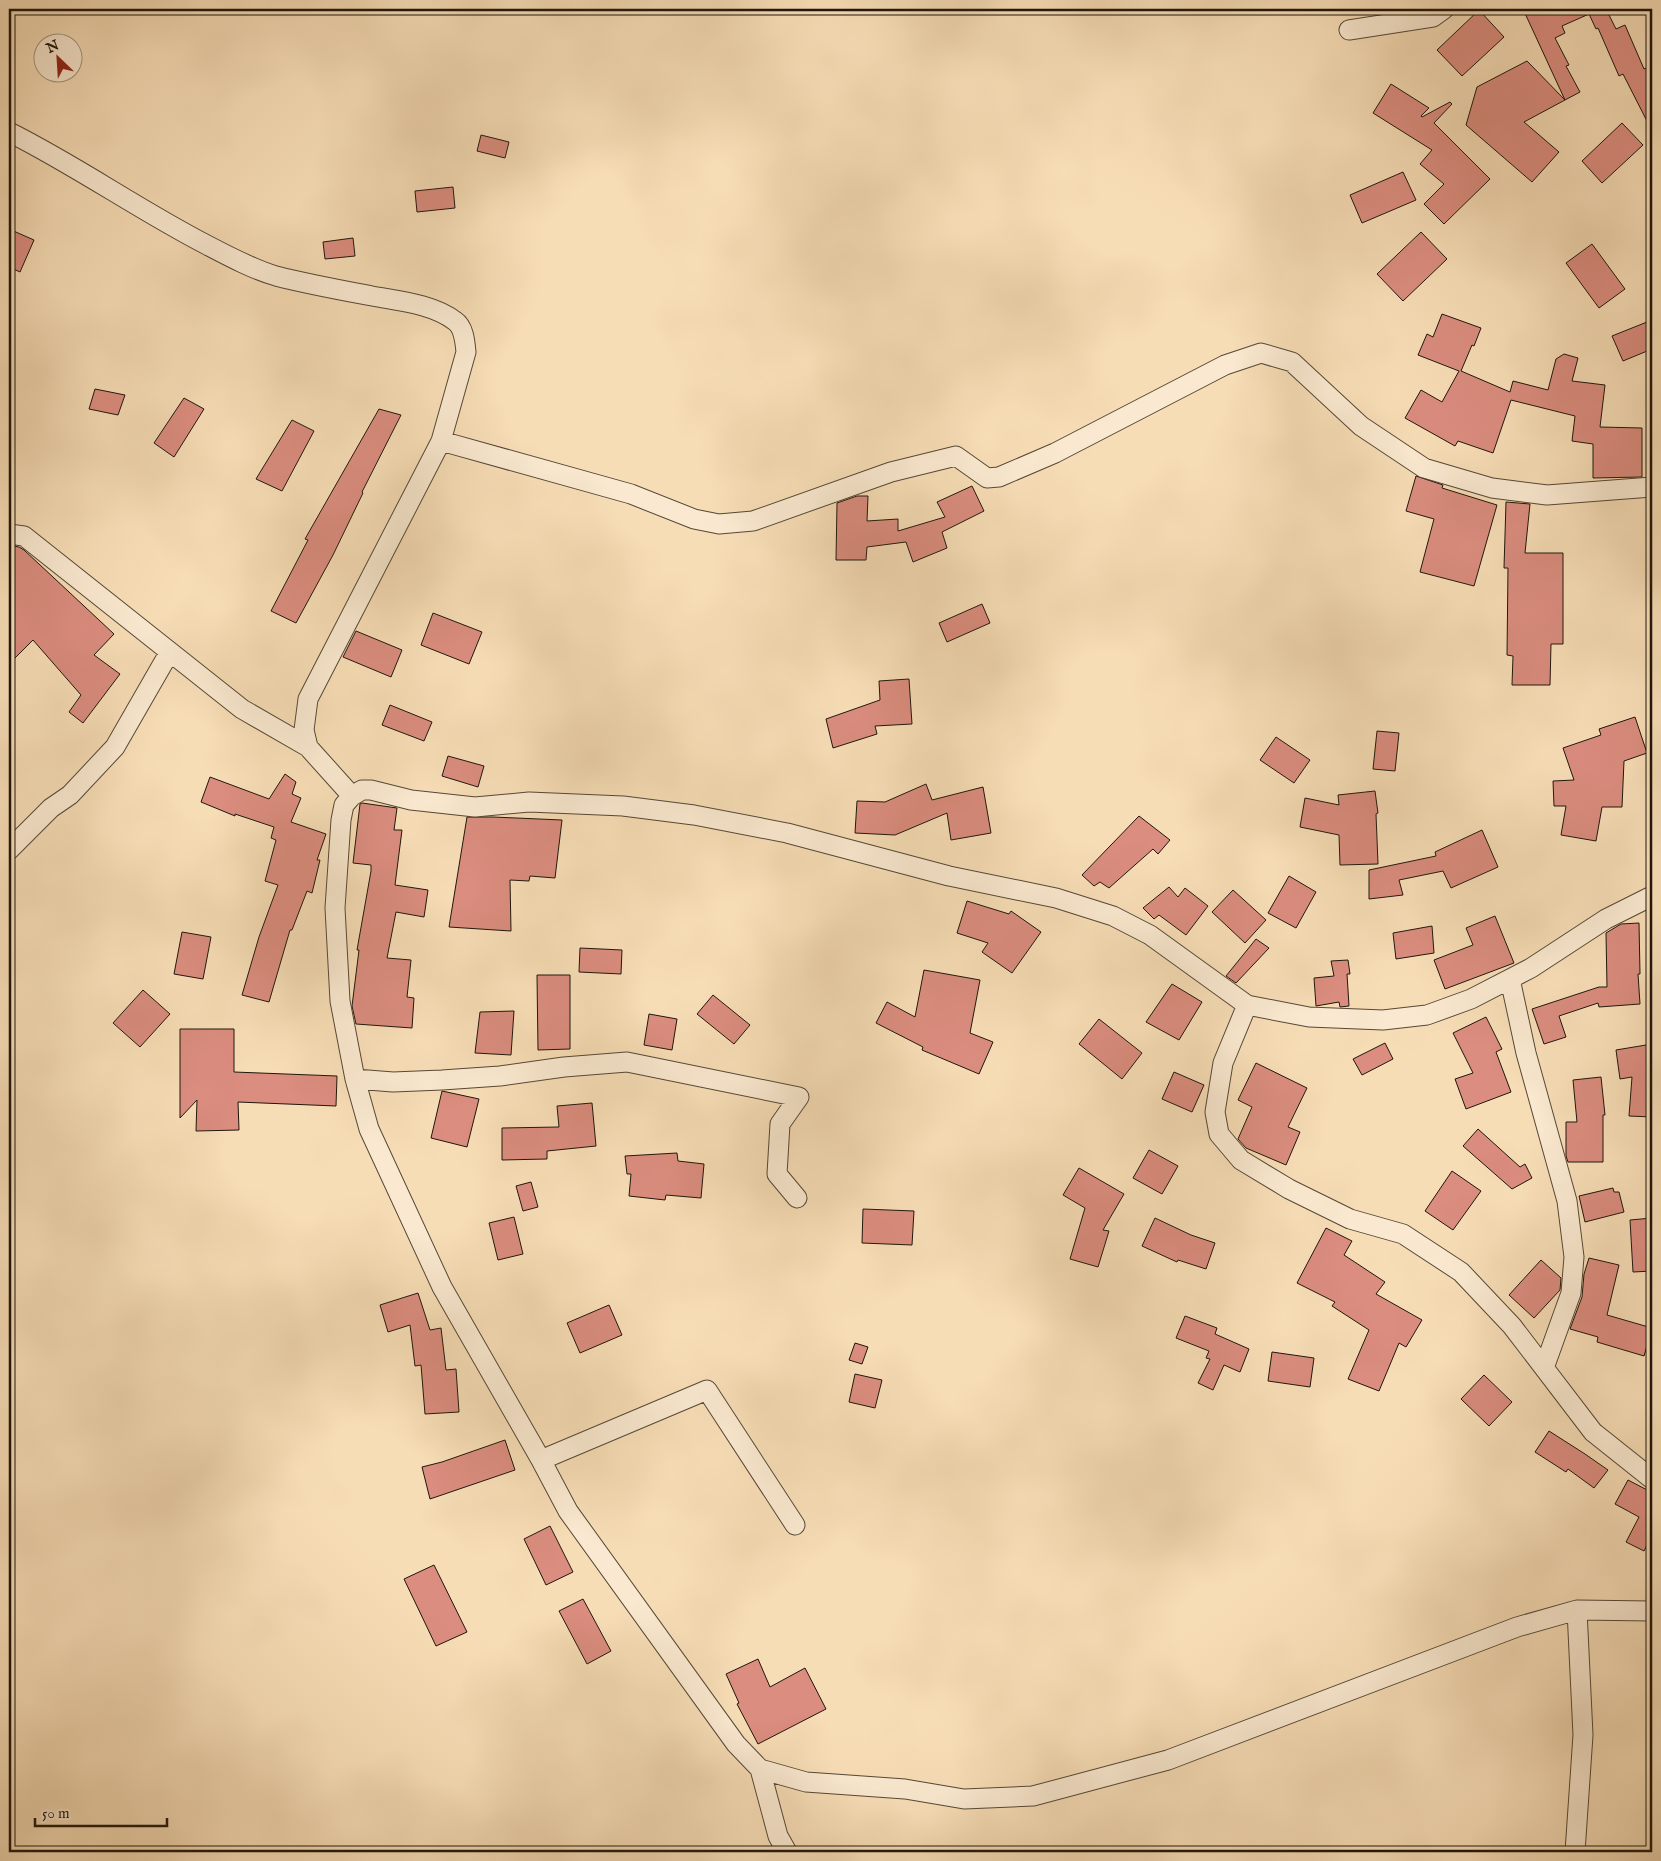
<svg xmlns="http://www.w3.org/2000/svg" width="1661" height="1861" viewBox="0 0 1661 1861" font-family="'IM FELL English',serif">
  <rect width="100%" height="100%" fill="#f7ddb6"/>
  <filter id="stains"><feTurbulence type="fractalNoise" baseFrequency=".004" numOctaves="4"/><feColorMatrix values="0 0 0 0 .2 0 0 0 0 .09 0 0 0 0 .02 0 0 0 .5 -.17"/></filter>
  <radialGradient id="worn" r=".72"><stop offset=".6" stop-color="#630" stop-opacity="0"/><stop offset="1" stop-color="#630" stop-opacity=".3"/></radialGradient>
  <path fill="#db8d7f" stroke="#1f160c" d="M1523,9H1606L1616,29L1625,25L1644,69L1652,65V131L1623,74L1619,76L1598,28L1596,29L1589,14L1562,26L1565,33L1555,38L1569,65L1566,66L1580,92L1565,100Z
    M1479,10L1504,37L1462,76L1437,50Z
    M1527,61L1565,100L1524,122L1559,152L1532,182L1466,125L1477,87Z
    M1391,84L1429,108L1421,116L1422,117L1450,102L1452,104L1434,123L1490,179L1444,224L1424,204L1444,184L1420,164L1432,150L1373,113Z
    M1622,123L1643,145L1602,183L1582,161Z
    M481,135L509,142L505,158L477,151Z
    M1403,172L1416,200L1362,223L1350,195Z
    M453,187L455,208L417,212L415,191Z
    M9,229L34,240L20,272L9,267Z
    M1421,232L1447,259L1403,301L1377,274Z
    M353,238L355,256L325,259L323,242Z
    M1592,244L1625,289L1599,308L1566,263Z
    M1442,314L1481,328L1474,346L1472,345L1461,371L1510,392L1513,381L1548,390L1556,359L1564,354L1578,358L1572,381L1605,385L1600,427L1642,428V477L1593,478V444L1572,441L1575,416L1511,400L1493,453L1458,441L1455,446L1405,418L1421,390L1442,402L1459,371L1418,355L1427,334L1433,337Z
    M1652,320V349L1623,361L1612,336Z
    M95,389L125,395L118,415L89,409Z
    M184,398L204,409L174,457L154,443Z
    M379,409L401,415L362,492L363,493L333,555L296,623L271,611L308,540L305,539Z
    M292,420L314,431L282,491L256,479Z
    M1416,476L1443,485L1442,488L1497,505L1474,586L1420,572L1434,519L1406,511Z
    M972,486L984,511L942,532L947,548L913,562L906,542L867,547L866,560H836L837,503L857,496H868L867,521L898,519V531L945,517L937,502Z
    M1506,502L1530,504L1525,553H1563V644H1551L1550,685H1512L1513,656L1507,655L1508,568H1504Z
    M9,545L19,547L24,550L114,634L94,655L120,674L83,723L69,712L81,695L33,640L9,664Z
    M982,604L990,623L947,642L939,623Z
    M433,613L482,632L469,664L421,645Z
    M356,631L402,650L391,677L343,657Z
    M909,679L912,724L875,726L877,734L833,748L826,719L880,700L879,681Z
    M390,705L432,722L424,741L382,725Z
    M1635,717L1647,753L1624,761L1622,807H1602L1596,841L1561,835L1566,806H1554L1553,781L1574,780L1563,748L1601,735L1599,729Z
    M1377,731L1399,733L1395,771L1373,769Z
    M1276,737L1310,760L1294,783L1260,760Z
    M448,756L484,766L478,787L442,776Z
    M285,774L296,782L292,794L301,798L291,822L326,834L317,860H320L312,893L307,891L292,930H290L269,1002L242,995L259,937L278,885L265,881L276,840L271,838L274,827L235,814V816L201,802L210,777L269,799Z
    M926,784L932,800L983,787L991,833L951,840L947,813L895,835L855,833L857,801L885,802Z
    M1375,791L1378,813L1376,814L1378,864L1340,865L1339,835L1300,827L1305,798L1339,805L1338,795Z
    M362,803L397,808L394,830H402L395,885L428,890L424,917L396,912L387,958L411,960L407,997L414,998L412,1028L356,1024L352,1006L359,950H357L371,871V865L353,863L360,804Z
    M1139,816L1170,840L1158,854L1153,849L1109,888L1100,882L1094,886L1082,875Z
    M467,817H493L562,820L555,878L530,876L529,881L510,880L511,931L449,927Z
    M1482,830L1498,867L1451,888L1443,871L1399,880L1403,895L1369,899V870L1436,856L1435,852Z
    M1289,876L1316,892L1296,928L1268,913Z
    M1169,887L1178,897L1185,888L1208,906L1186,935L1159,915L1154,919L1143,908Z
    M1233,890L1266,920L1245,943L1212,912Z
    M967,901L1009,914L1011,911L1041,932L1012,973L982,952L988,943L957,933Z
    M1495,916L1514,963L1445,989L1434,960L1473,945L1466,928Z
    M1639,923L1640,974H1638L1640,1004L1599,1007L1598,1003L1559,1016L1566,1037L1544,1044L1532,1009L1599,987H1607L1606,933L1621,924Z
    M1432,926L1434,953L1396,959L1393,933Z
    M182,932L211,937L203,979L174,974Z
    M1256,939L1269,948L1236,983L1226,976Z
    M580,948L622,950L621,974L579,972Z
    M1348,960L1350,974H1347L1349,1006L1340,1007L1339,1002L1316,1006L1314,978L1334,976L1331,961Z
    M924,970L980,980L970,1033L993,1042L979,1074L922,1050L923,1047L876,1023L887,1002L915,1017Z
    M537,975H570V1049L538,1050Z
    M1172,984L1202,1002L1179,1040L1146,1022Z
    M143,990L170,1014L140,1047L113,1023Z
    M713,995L750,1025L734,1044L697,1014Z
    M514,1011L511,1055L475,1053L480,1012Z
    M649,1014L677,1019L672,1050L644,1045Z
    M1486,1017L1502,1049L1496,1052L1511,1092L1466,1109L1455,1079L1473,1073L1453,1033Z
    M1099,1019L1142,1053L1122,1079L1079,1044Z
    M180,1029H234V1072L337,1076L336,1106L238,1102L239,1130L196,1131L197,1100L180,1118Z
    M1385,1043L1393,1059L1362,1075L1353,1059Z
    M1652,1044V1117L1629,1116L1632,1077L1620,1079L1616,1050Z
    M1256,1063L1307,1088L1288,1127L1300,1132L1286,1165L1246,1148L1238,1139L1252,1107L1238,1100Z
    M1174,1072L1204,1085L1192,1112L1162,1099Z
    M1601,1077L1605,1115H1603V1162H1568L1566,1156V1122H1577L1573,1080Z
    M442,1091L479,1099L467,1147L431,1138Z
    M592,1103L596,1146L547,1151V1159L502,1160V1128L559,1127L557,1106Z
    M1478,1129L1520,1167L1525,1164L1532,1178L1512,1189L1463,1146Z
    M1149,1150L1178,1166L1162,1194L1133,1178Z
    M677,1153L678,1161L704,1164L701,1198L666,1195L665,1200L629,1196L631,1174H627L625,1156Z
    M1079,1168L1124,1194L1103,1230L1109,1231L1098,1267L1070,1259L1085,1208L1063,1195Z
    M1452,1171L1481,1191L1453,1230L1425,1211Z
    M531,1182L538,1207L523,1211L516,1186Z
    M1613,1188L1614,1192H1619L1624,1212L1585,1222L1579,1196Z
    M863,1209L914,1211L912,1245L862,1243Z
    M514,1217L523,1254L498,1260L489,1223Z
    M1155,1218L1191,1235L1215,1243L1206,1269L1178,1260L1177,1262L1142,1246Z
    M1652,1218V1271L1633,1272L1630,1220Z
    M1326,1228L1352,1241L1344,1255L1385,1282L1376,1294L1422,1320L1406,1347L1399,1343L1379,1391L1348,1379L1369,1330L1332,1306L1335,1302L1297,1283Z
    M1589,1258L1619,1265L1607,1315L1652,1328L1644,1356L1597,1342L1598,1337L1570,1329L1582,1297L1584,1274Z
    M1541,1260L1561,1278L1560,1290L1534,1318L1509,1295Z
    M418,1293L430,1330L441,1328L446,1370L456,1369L459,1412L425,1414L421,1365L415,1366L410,1325L388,1332L380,1305Z
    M609,1305L622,1335L580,1353L567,1323Z
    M1185,1316L1217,1328L1215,1334L1249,1349L1240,1372L1224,1365L1213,1390L1198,1383L1210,1359L1206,1358L1209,1351L1176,1338Z
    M855,1343L868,1347L862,1364L849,1360Z
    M1272,1352L1314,1358L1310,1387L1268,1381Z
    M855,1374L882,1380L875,1408L849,1402Z
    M1484,1375L1512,1402L1489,1426L1461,1399Z
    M1549,1431L1585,1454L1608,1470L1594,1488L1568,1469L1566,1472L1535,1452Z
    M505,1440L515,1470L430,1499L422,1467L442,1462Z
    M1628,1480L1651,1492L1652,1490V1535L1644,1551L1626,1542L1639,1517L1615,1504Z
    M550,1526L573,1572L546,1585L524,1539Z
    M434,1565L467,1632L436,1646L404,1579Z
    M583,1599L611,1651L587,1664L559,1611Z
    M758,1659L770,1687L805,1668L826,1709L758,1744L737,1704L739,1703L726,1674Z"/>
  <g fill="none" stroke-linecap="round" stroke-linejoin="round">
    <g stroke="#554836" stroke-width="21">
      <path id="street" d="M1349,30L1433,17L1444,9
        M9,132C77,166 139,210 207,245C228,256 252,269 276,276C307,284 340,290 372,296C399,301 433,304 455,321C464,327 465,342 466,352L441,441L308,699L304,730L308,747L352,796
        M441,441L631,494L694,519L719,524L753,521L891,472L956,456L987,478L999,477L1055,453L1225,365L1261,353L1292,362L1361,426L1424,468L1492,488L1547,495L1652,487
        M9,534L24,536L242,709L308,747
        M9,850L51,808L70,795L115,747L169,653
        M1652,896L1606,919L1531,968L1471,999L1427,1015L1383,1020L1309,1017L1247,1005L1150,935L1113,916L1056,898L949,876L787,833L694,815L623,806L529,802L475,807L411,800L371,790H362L352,796L344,805L341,820L335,908L340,1001L355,1079L369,1129L442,1287L541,1460L568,1511L736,1744L760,1769L806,1782L905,1789L964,1799L1033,1796L1168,1760L1517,1627L1577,1610L1652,1611
        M1510,979L1526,1053L1567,1201L1574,1257L1571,1293L1544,1368
        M1247,1005L1223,1063L1215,1112L1219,1134L1241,1160L1289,1189L1350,1219L1403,1234L1461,1272L1512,1326L1593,1432L1652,1479
        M355,1079L393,1082L442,1080L500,1076L564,1067L627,1062L799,1097L780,1124L777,1174L797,1198
        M541,1460L707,1390L795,1525
        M760,1769L778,1836L787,1852
        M1575,1852L1583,1735L1577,1610"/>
    </g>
    <use href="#street" stroke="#fae9d0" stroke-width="19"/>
  </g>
  <rect width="1661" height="1861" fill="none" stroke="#f7ddb6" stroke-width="30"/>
  <rect x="10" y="10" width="1641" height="1841" fill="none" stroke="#1f160c" stroke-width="2.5"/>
  <rect x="15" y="15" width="1631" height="1831" fill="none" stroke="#1f160c"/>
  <g transform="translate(58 58) rotate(335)"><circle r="24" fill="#fae9d0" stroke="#a29582"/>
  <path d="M0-4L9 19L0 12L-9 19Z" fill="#8f2418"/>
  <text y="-8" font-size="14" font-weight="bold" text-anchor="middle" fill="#1f160c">N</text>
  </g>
  <path d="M35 1818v8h132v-8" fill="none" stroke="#1f160c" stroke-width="2.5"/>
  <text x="42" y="1818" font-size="15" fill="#1f160c" stroke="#fae9d0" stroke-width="4" paint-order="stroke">50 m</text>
  <rect width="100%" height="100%" filter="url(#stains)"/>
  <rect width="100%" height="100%" fill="url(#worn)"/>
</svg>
